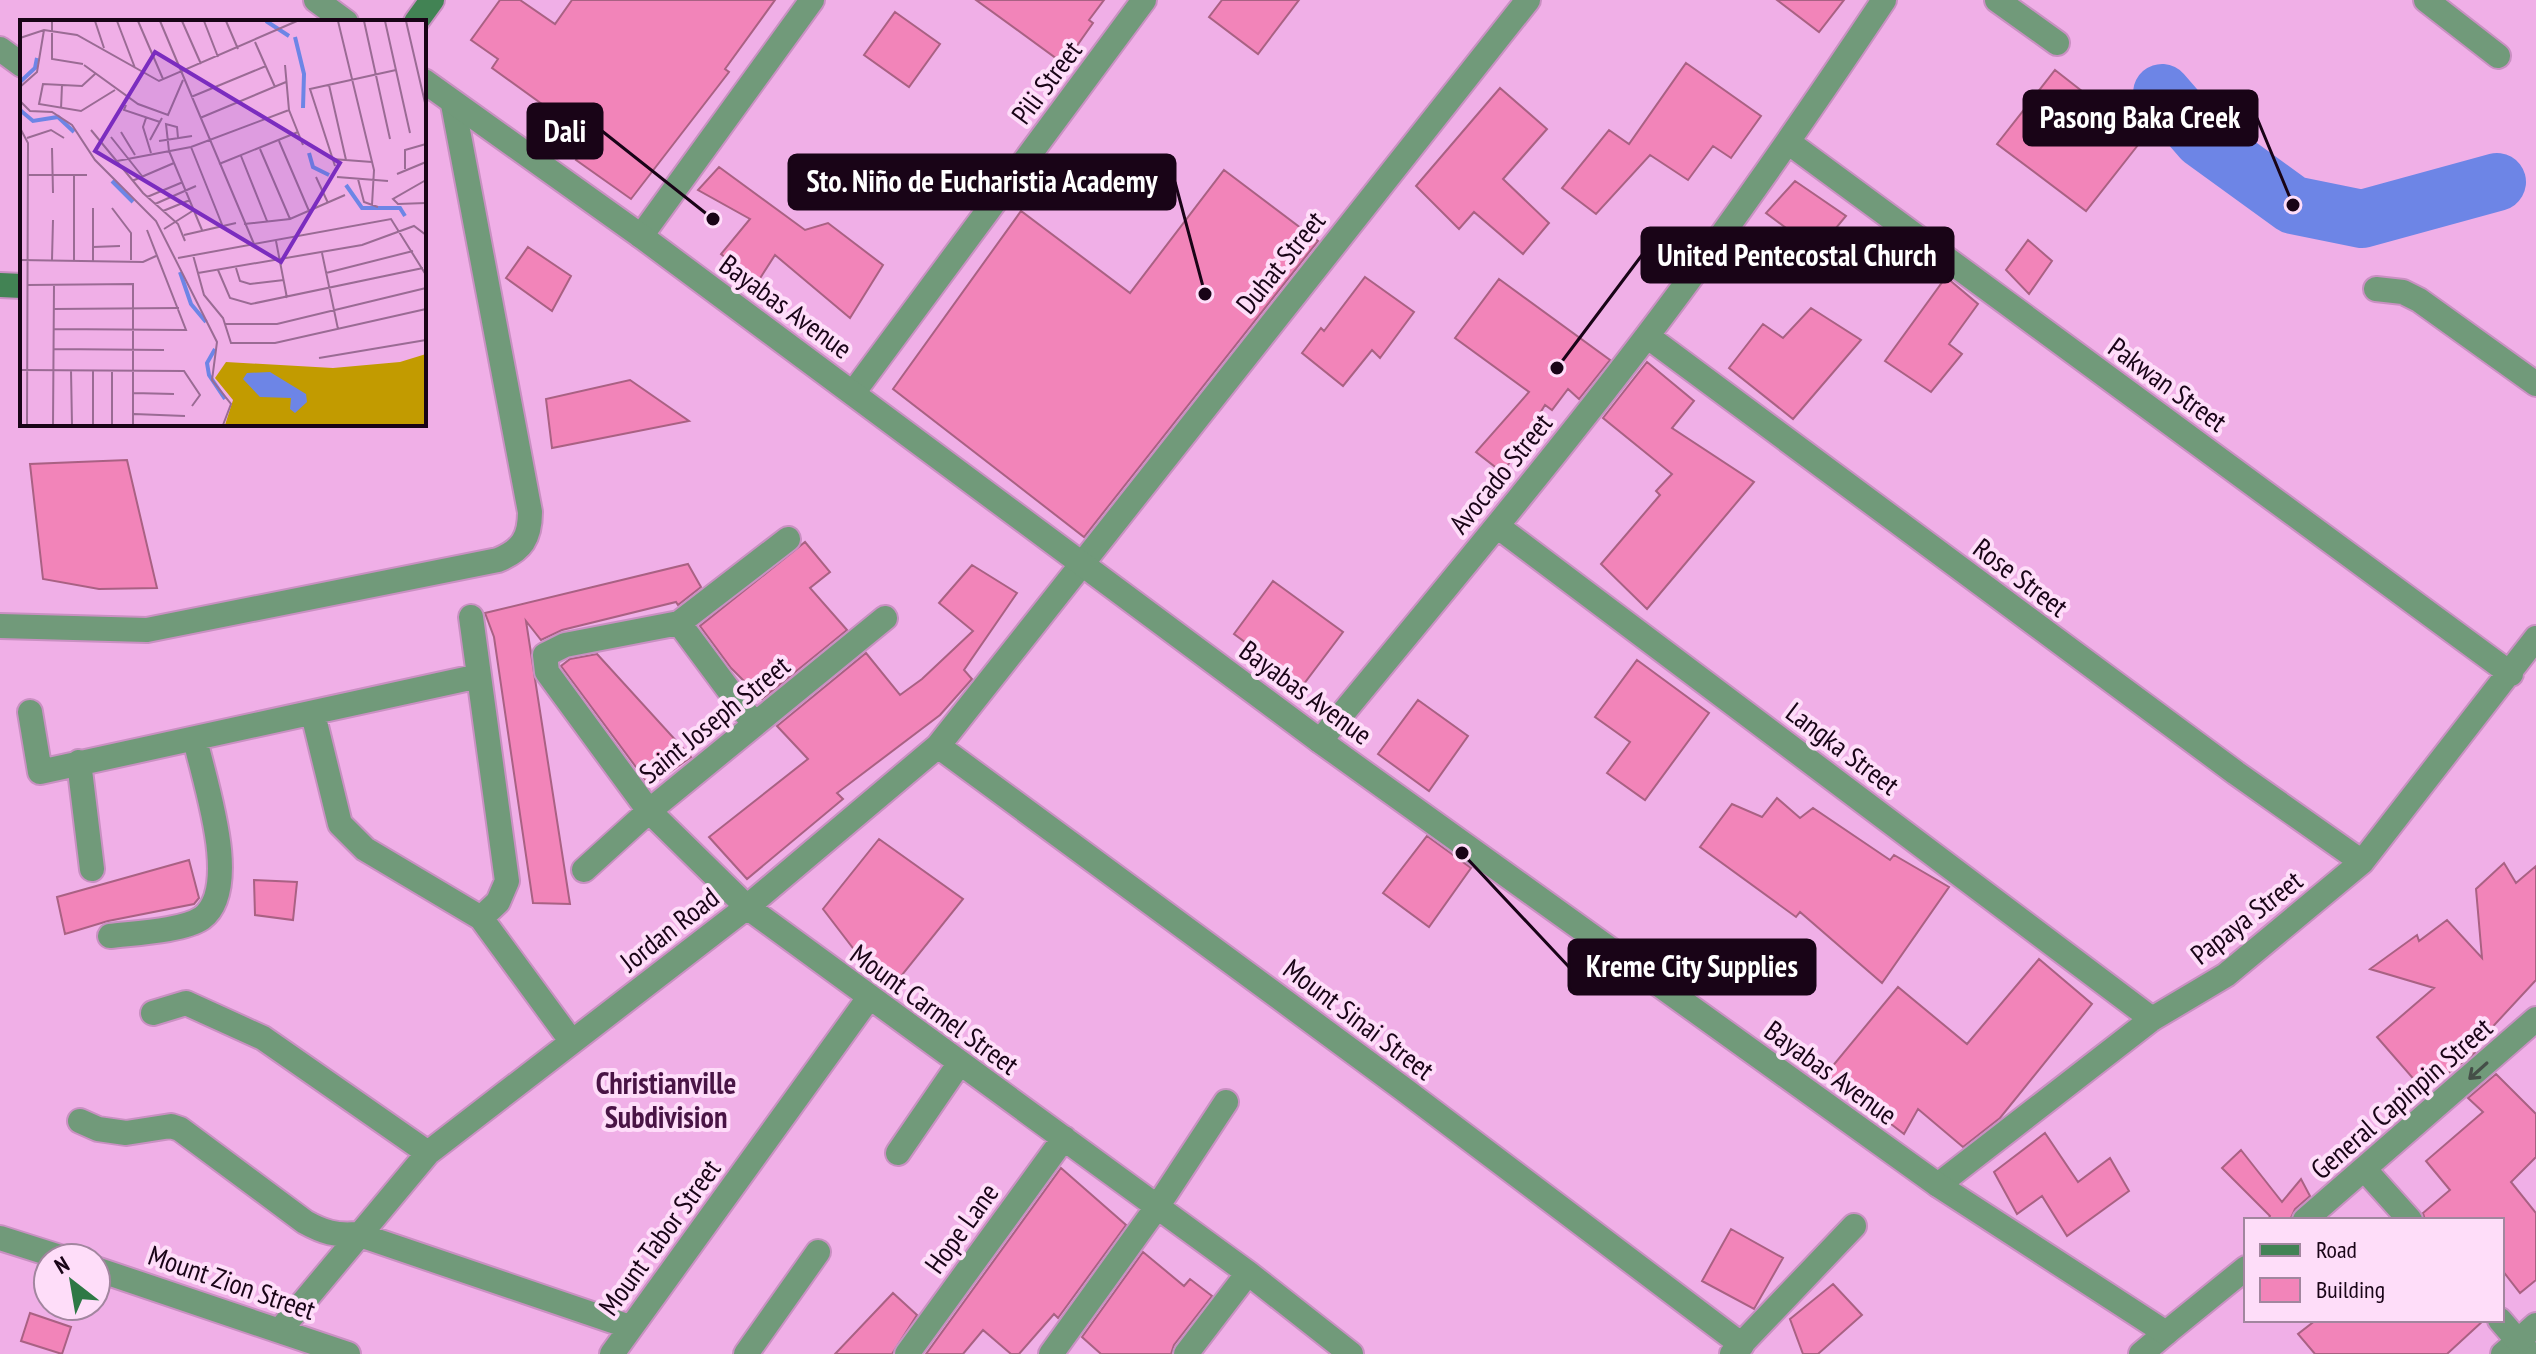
<svg xmlns="http://www.w3.org/2000/svg" width="2536" height="1354" viewBox="0 0 2536 1354" font-family="'PT Sans Narrow',sans-serif">
  <rect width="100%" height="100%" fill="#f0afe7"/>
  <g fill="none" stroke-linecap="round" stroke-linejoin="round">
    <path stroke="#6d85e6" stroke-width="58" d="M2162,93L2202,139L2293,205L2362,219L2497,182"/>
  </g>
  <path fill="#f284b9" stroke="#a96183" stroke-width="2" d="M500,0H520L555,24L572,0H775L725,69L729,72L631,199L576,160L580,154L554,134L564,120L492,68L498,59L471,40Z
    M976,0H1104L1089,20L1093,23L1064,64Z
    M1222,0H1299L1258,54L1209,17Z
    M1777,0H1844L1819,32Z
    M895,12L940,44L909,87L864,55Z
    M1686,63L1761,116L1731,158L1713,146L1688,180L1650,155L1596,214L1562,188L1609,130L1629,144Z
    M2055,70L2101,106L2097,112L2138,145L2086,211L1997,144Z
    M1500,88L1547,129L1503,179L1549,223L1523,254L1474,212L1459,229L1416,186Z
    M719,167L805,230L828,223L883,265L850,318L775,255L757,283L721,254L750,219L698,190Z
    M1224,170L1318,241L1084,537L893,389L1021,211L1130,293Z
    M1795,181L1846,216L1817,251L1766,213Z
    M2028,240L2052,261L2029,294L2006,270Z
    M528,247L571,276L552,311L506,278Z
    M1365,277L1414,312L1380,358L1372,350L1343,386L1302,353L1321,328L1324,331Z
    M1946,277L1978,304L1949,344L1962,354L1931,392L1885,361Z
    M1499,279L1610,360L1579,399L1568,389L1552,410L1545,405L1503,473L1476,452L1529,392L1455,338Z
    M1811,308L1861,340L1793,419L1729,368L1763,324L1783,338Z
    M1647,362L1694,401L1672,428L1754,482L1647,609L1601,564L1660,495L1656,491L1672,474L1603,418Z
    M630,380L689,421L552,448L546,399Z
    M127,460L157,588L99,589L43,579L30,464Z
    M805,542L830,572L810,588L847,630L762,699L731,668L700,626Z
    M688,564L701,587L678,605L676,602L562,630L541,640L526,621L570,904L533,903L494,637L485,613Z
    M972,565L1017,593L964,670L972,679L940,715L837,793L843,799L747,879L709,837L808,759L777,726L866,653L900,695L922,679L973,631L939,603Z
    M1273,581L1343,632L1303,685L1234,634Z
    M597,654L691,757L650,786L561,666L570,659Z
    M1637,660L1709,713L1645,800L1607,773L1630,742L1595,717Z
    M1418,700L1468,736L1429,791L1378,754Z
    M1777,798L1800,818L1813,808L1890,860L1894,855L1949,887L1882,983L1800,912L1796,917L1700,847L1732,804L1762,817Z
    M1427,836L1471,868L1429,927L1383,893Z
    M879,839L963,899L894,985L869,969L823,909Z
    M189,860L199,898L194,904L108,921L65,934L57,897Z
    M2504,863L2516,883L2536,866V980L2472,1049L2475,1053L2424,1091L2377,1037L2434,988L2370,969L2417,935L2419,941L2447,920L2482,958L2476,889Z
    M254,880L297,882L293,920L255,915Z
    M2039,959L2092,1004L2000,1118L1963,1147L1918,1109L1904,1134L1826,1074L1898,987L1967,1044Z
    M2496,1074L2536,1114V1157L2511,1182L2536,1213V1280L2520,1293L2502,1270V1220H2425L2423,1213L2450,1190L2426,1161L2483,1112L2468,1098Z
    M2045,1133L2078,1182L2110,1158L2129,1191L2067,1236L2042,1196L2017,1214L1994,1172Z
    M2241,1150L2282,1202L2301,1179L2310,1196L2295,1209L2290,1220H2268L2270,1216L2222,1168Z
    M1061,1168L1126,1225L1058,1318L1054,1314L1019,1354H1011L983,1330L963,1354H926Z
    M1731,1229L1783,1258L1754,1309L1702,1281Z
    M1143,1252L1184,1286L1190,1279L1212,1296L1174,1345L1171,1354H1101L1082,1337Z
    M1833,1284L1862,1315L1818,1354H1803L1790,1319Z
    M893,1293L917,1315L892,1354H835Z
    M30,1313L71,1327L62,1354L21,1341Z
    M2316,1320H2484L2447,1354H2315L2298,1334Z"/>
  <g fill="none" stroke-linecap="round" stroke-linejoin="round">
    <g stroke="#c990c2" stroke-width="28">
      <path id="minor" d="M316,0L346,22
        M1997,0L2057,43
        M2426,0L2498,56
        M0,49L22,65
        M1788,142L2511,674
        M641,236L812,0
        M2376,289L2403,292L2419,300L2536,384
        M1647,336L2236,773L2362,862
        M853,393L1144,0
        M1497,526L2152,1019
        M471,617L507,881L498,902L481,918
        M679,623L788,539
        M0,626L147,630L498,560C522,550 530,538 530,512L453,104
        M30,712L40,772L479,676
        M313,714L340,824L365,849L481,918L572,1042
        M754,724L679,623L565,645L545,655L547,672L649,811L747,907L1248,1273L1351,1354
        M1320,741C1430,607 1542,474 1647,336C1730,227 1808,114 1884,0
        M938,746L1402,1088L1742,1345
        M79,762L92,869
        M584,870L649,811L885,618
        M110,936C134,933 183,931 202,918C242,888 204,781 195,739
        M153,1013L186,1003L263,1038L428,1153
        M80,1121L98,1129L126,1133L171,1126L180,1129L305,1222C323,1232 336,1236 357,1234L630,1327
        M898,1153L959,1064
        M1938,1185L2152,1019L2226,975L2362,862L2536,638
        M0,1238L63,1258
        M96,1269L348,1354
        M281,1329L428,1153L747,907L938,746L1528,0
        M612,1354L868,999
        M746,1354L818,1252
        M907,1354L1064,1138
        M1051,1354L1157,1207L1226,1102
        M1186,1354L1248,1273
        M1732,1354L1854,1226
        M2141,1354L2166,1333
        M2503,1354L2518,1341L2530,1354"/>
    </g>
    <g stroke="#c990c2" stroke-width="28">
      <path id="tertiary" d="M424,81L641,236L1320,741L1938,1185L2166,1333L2246,1268
        M2366,1171L2410,1220
        M2305,1220L2536,1019
        M2500,1320L2518,1341L2536,1325"/>
    </g>
    <g stroke="#c990c2" stroke-width="28">
      <path id="secondary" d="M416,22L432,0
        M0,285L22,286"/>
    </g>
    <use href="#minor" stroke="#719a7a" stroke-width="24"/>
    <use href="#tertiary" stroke="#719a7a" stroke-width="24"/>
    <use href="#secondary" stroke="#428354" stroke-width="24"/>
  </g>
  <defs><path id="oneway-shaft" d="M-6 0H5M1.5-3L5.5 0L1.5 3" fill="none" stroke-width="1.6" stroke-linecap="round" stroke-linejoin="round" transform="scale(2)"/></defs>
  <use stroke="#454f48" href="#oneway-shaft" transform="translate(2478 1071) rotate(138)"/>
  <g text-anchor="middle" dominant-baseline="central" stroke-width="8" stroke-linejoin="round" paint-order="stroke">
    <g font-size="28" fill="#190417" stroke="#feddf9">
      <text transform="translate(1046 82) rotate(-53)">Pili Street</text>
      <text transform="translate(1280 262) rotate(-51)">Duhat Street</text>
      <text transform="translate(786 306) rotate(36)">Bayabas Avenue</text>
      <text transform="translate(2168 384) rotate(36)">Pakwan Street</text>
      <text transform="translate(1500 473) rotate(-51)">Avocado Street</text>
      <text transform="translate(2021 577) rotate(37)">Rose Street</text>
      <text transform="translate(1306 692) rotate(36)">Bayabas Avenue</text>
      <text transform="translate(714 719) rotate(-39)">Saint Joseph Street</text>
      <text transform="translate(1843 748) rotate(37)">Langka Street</text>
      <text transform="translate(2246 917) rotate(-38)">Papaya Street</text>
      <text transform="translate(669 929) rotate(-38)">Jordan Road</text>
      <text transform="translate(935 1009) rotate(36)">Mount Carmel Street</text>
      <text transform="translate(1359 1019) rotate(37)">Mount Sinai Street</text>
      <text transform="translate(1831 1072) rotate(36)">Bayabas Avenue</text>
      <text transform="translate(2401 1098) rotate(-41)">General Capinpin Street</text>
      <text transform="translate(961 1228) rotate(-54)">Hope Lane</text>
      <text transform="translate(659 1237) rotate(-54)">Mount Tabor Street</text>
      <text transform="translate(232 1282) rotate(19)">Mount Zion Street</text>
    </g>
    <g font-size="30" font-weight="bold" fill="#491445" stroke="#feddf9">
      <text x="666" y="1082">Christianville<tspan x="666" dy="34">Subdivision</tspan></text>
    </g>
  </g>
  <g transform="translate(20 20)">
    <rect width="406" height="406" fill="#f0afe7"/>
    <path d="M406,334V405H205L213,380L195,358L206,342L313,348L380,342Z" fill="#c29b00"/>
    <path d="M250,352L286,374L287,382L275,393L270,389L271,378L240,377L223,359L227,353Z" fill="#6d85e6"/>
    <path fill="none" stroke="#6d85e6" stroke-width="4" d="M246,1L269,16M275,17L284,54L283,88M0,62L15,48L17,38M0,90L13,101L38,97L54,112M289,133L293,147L309,155M92,161L113,182M326,165L342,188H380L385,196M160,252L171,284L186,302M195,329L187,343L189,355L205,379"/>
    <path fill="none" stroke="#9a6b94" stroke-width="2" d="M32,1V39L63,44M75,1L84,28M97,1L115,48M118,1L143,59M140,1L234,224M162,1L181,44M184,1L198,37M206,1L218,29M318,1L354,150L352,185M344,1L370,119M365,1L390,113M386,1L406,87M0,18L24,10L57,15L139,61L277,1M235,22L255,67M64,45L118,84L148,95L163,60M265,45L269,90L283,125M75,54L62,66L23,64L19,84L61,91L95,70M309,65L326,140M0,67L17,52L24,10M171,77L246,46M0,81L10,91L32,92L52,105L75,140L136,201L197,322L192,360L211,384L203,405M106,85L104,90L140,102M41,89L42,65M126,98L123,107L131,133M180,98L266,62M0,108L8,123L7,405M71,110L123,173L158,204L165,221M101,112L115,135M91,117L122,156M7,118L31,110L44,118M158,118L157,107L146,104L149,131L182,210M130,120L142,98M139,121L172,116M259,121L289,191M171,127L203,207M32,128L33,173M240,129L270,199M221,136L247,201M312,139L352,142M97,141L171,127L269,90M199,144L278,112M315,146L290,69L376,50M385,149V130L406,124M377,154L406,142M8,155H67M296,157L308,183M317,157L368,161M338,159L344,182L358,187M406,160L373,179L378,184L406,183M112,161L154,143M127,177L163,162M135,184L176,166M73,188V241M92,188L111,213V240M143,191L170,180M224,204L270,199L325,175M144,209L174,190M164,215L216,203M256,221L267,278M73,227L100,226M302,233L318,309M173,235L184,275L203,298L211,323H255L406,289M158,238L371,199L406,255M0,240L123,242L136,236M32,240L33,200M54,241V155M216,248L220,261L230,264L264,260M198,250L210,278L231,284L403,248M178,253L342,225L394,206L406,215M306,253L393,231M7,265L113,264V405M34,289L159,288M205,304H257L406,268M33,309L166,310L127,210M33,329L144,330M299,338L406,320M0,350L164,351L180,375L172,386M51,350L52,405M113,373L154,374M114,394L165,396M33,405L34,265M73,405V350M92,405V350"/>
    <path fill="#7b2cbf" fill-opacity="0.15" stroke="#7b2cbf" stroke-width="4" d="M135,32L320,143L261,242L75,131Z"/>
    <rect width="406" height="406" fill="none" stroke="#190417" stroke-width="4"/>
  </g>
  <path fill="none" stroke="#190417" stroke-width="3" d="M2293 205L2257 118M713 219L602 131M1205 294L1175 182M1557 368L1642 255M1462 853L1569 967"/>
  <g fill="#190417" stroke="#feddf9" stroke-width="3">
    <circle cx="2293" cy="205" r="8"/>
    <circle cx="713" cy="219" r="8"/>
    <circle cx="1205" cy="294" r="8"/>
    <circle cx="1557" cy="368" r="8"/>
    <circle cx="1462" cy="853" r="8"/>
  </g>
  <g fill="#190417" stroke="#190417" stroke-width="3">
    <rect x="2024" y="91" width="233" height="54" rx="8"/>
    <rect x="528" y="104" width="74" height="54" rx="8"/>
    <rect x="789" y="155" width="386" height="54" rx="8"/>
    <rect x="1642" y="228" width="311" height="54" rx="8"/>
    <rect x="1569" y="940" width="246" height="54" rx="8"/>
  </g>
  <g font-size="30" text-anchor="middle" font-weight="bold" fill="#fff">
    <text x="2140" y="128">Pasong Baka Creek</text>
    <text x="565" y="142">Dali</text>
    <text x="982" y="192">Sto. Niño de Eucharistia Academy</text>
    <text x="1797" y="266">United Pentecostal Church</text>
    <text x="1692" y="977">Kreme City Supplies</text>
  </g>
  <rect x="2244" y="1218" width="260" height="104" fill="#feddf9" stroke="#a2869f" stroke-width="2"/>
  <rect x="2260" y="1244" width="40" height="12" fill="#428354" stroke="#a2869f" stroke-width="2"/>
  <text x="2316" y="1258" font-size="24" fill="#190417">Road</text>
  <rect x="2260" y="1278" width="40" height="24" fill="#f284b9" stroke="#a2869f" stroke-width="2"/>
  <text x="2316" y="1298" font-size="24" fill="#190417">Building</text>
  <g transform="translate(72 1282) rotate(329)"><circle r="38" fill="#feddf9" stroke="#a2869f" stroke-width="2"/>
  <path d="M0-6L14 30L0 20L-14 30Z" fill="#2e7845"/>
  <text y="-12" font-size="22" font-weight="bold" text-anchor="middle" fill="#190417">N</text>
  </g>
</svg>
